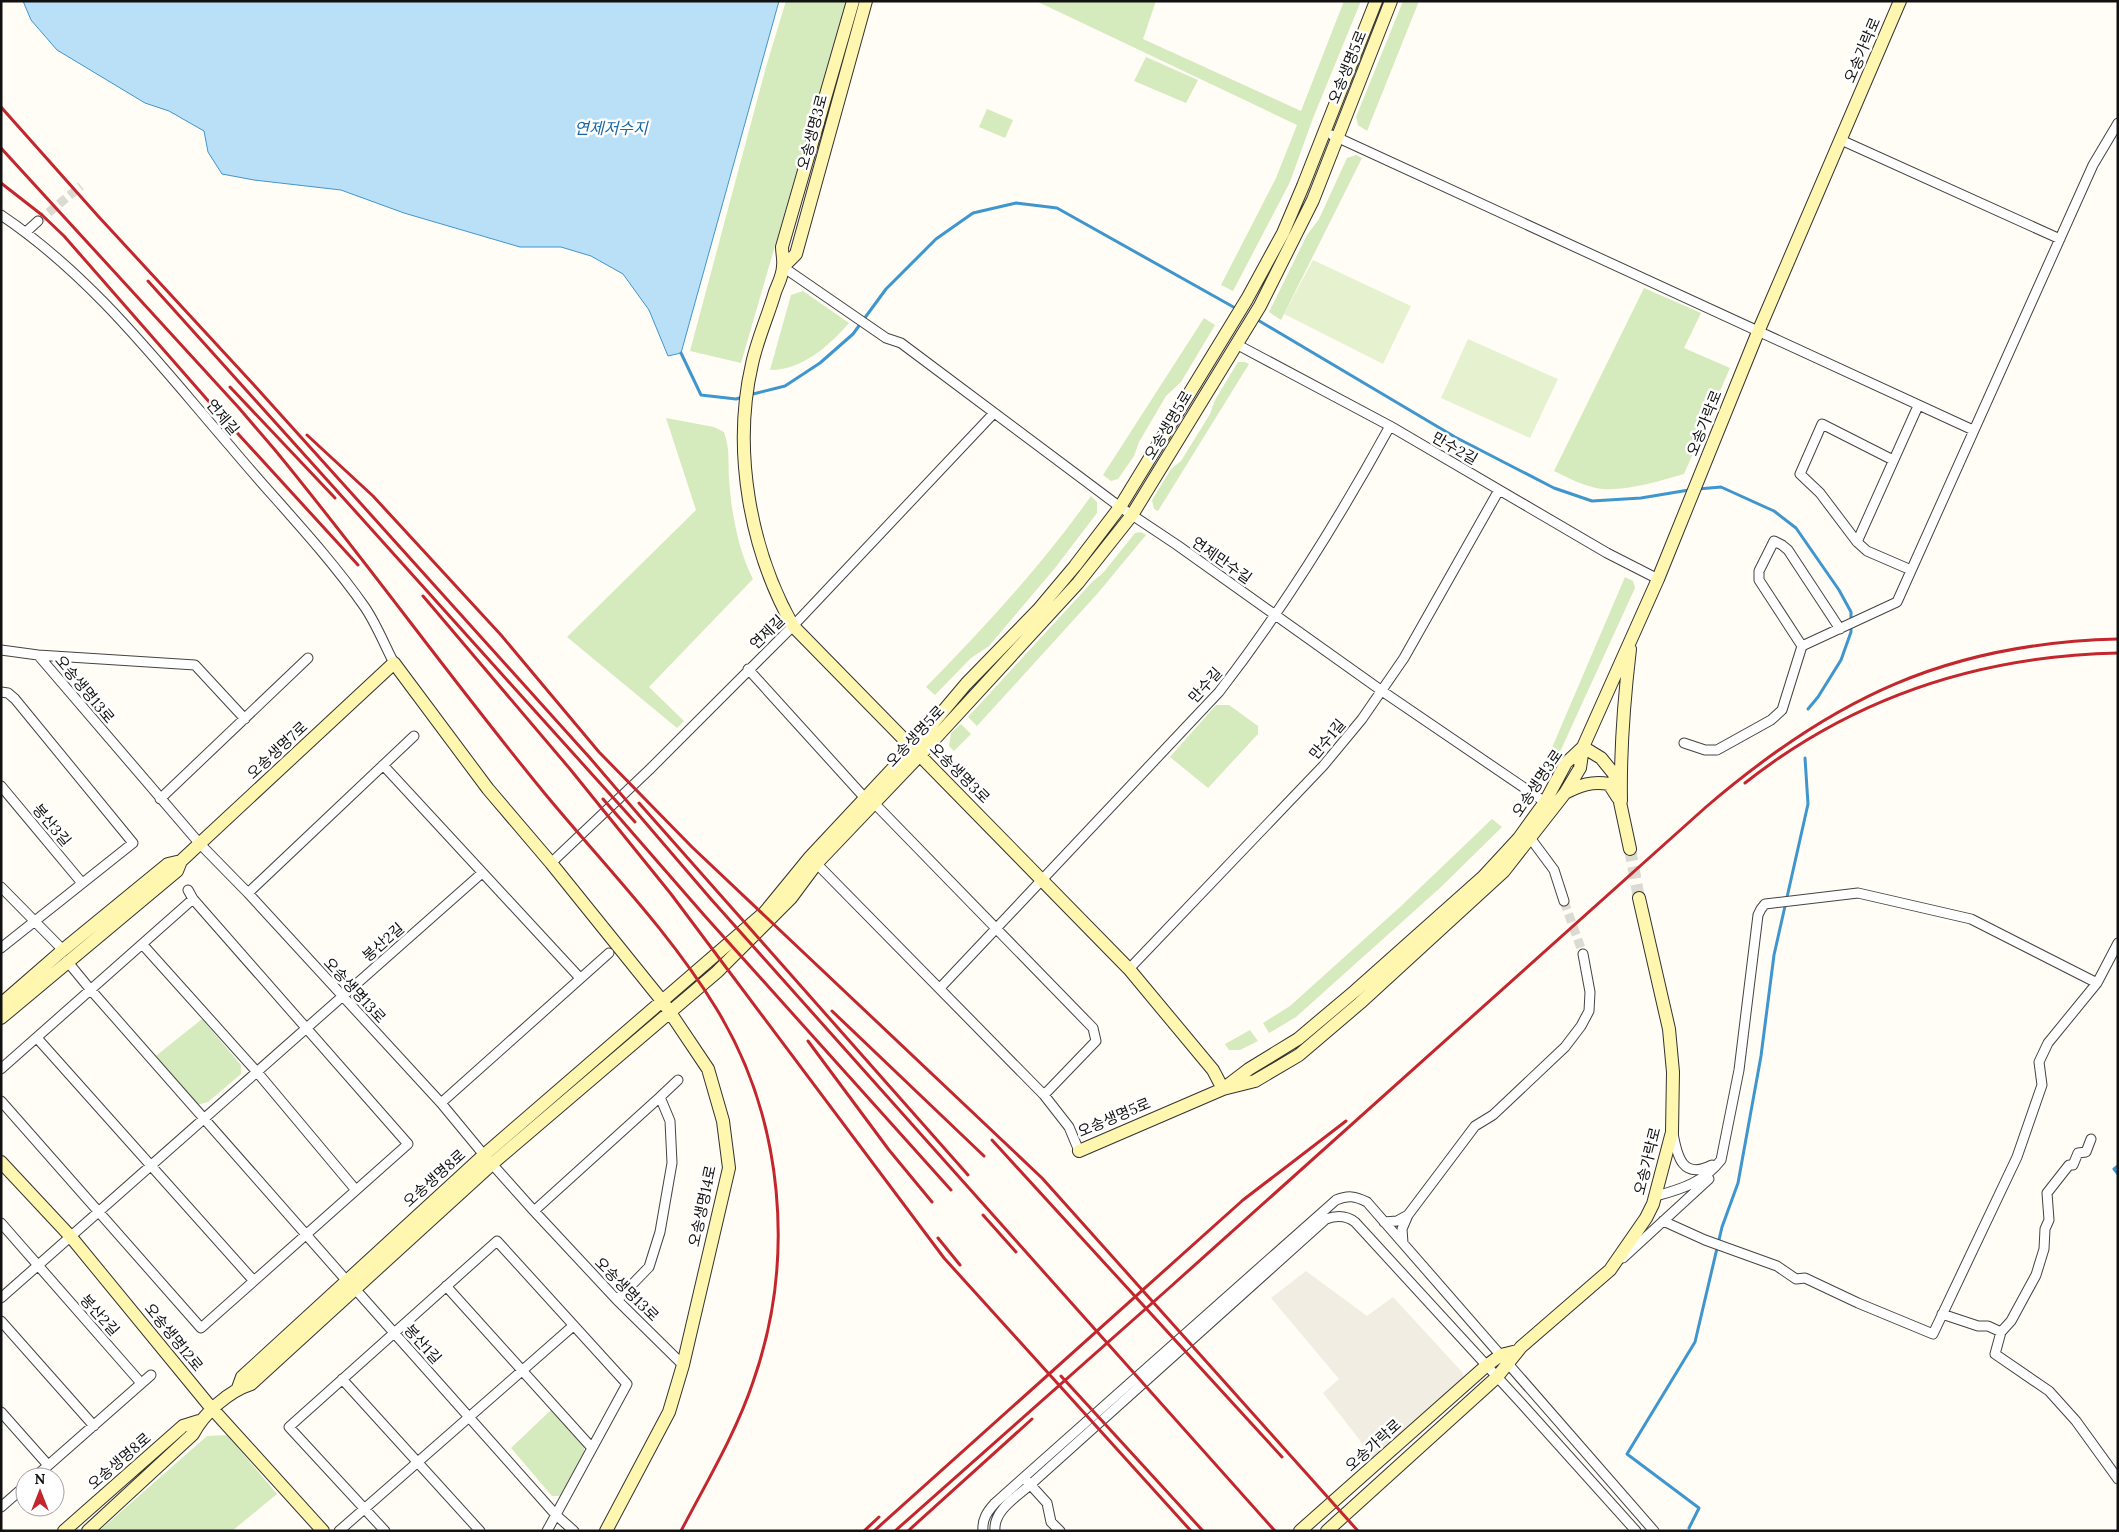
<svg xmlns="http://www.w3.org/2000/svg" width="2119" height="1532" viewBox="0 0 2119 1532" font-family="Lora,'Noto Sans KR',serif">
  <rect width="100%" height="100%" fill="#fffdf5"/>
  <path fill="#d5ebbd" d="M786,1H846L741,363L690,351L766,67Z
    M1036,1H1156L1143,39L1301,111L1344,1H1361L1313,118L1290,182L1233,291L1221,285L1276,178L1297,125Z
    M1403,1H1419L1367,131L1358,125L1356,117Z
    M1146,57L1198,80L1186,103L1134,81Z
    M987,109L1013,120L1005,138L979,127Z
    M1356,155L1362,158L1281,320L1269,312L1307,235L1319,219L1347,158Z
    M1644,288L1701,313L1684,348L1730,368L1684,474C1659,481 1628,491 1602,489C1585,487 1569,478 1554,471Z
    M803,291L849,323C829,346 802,370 770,370L791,295Z
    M1204,318L1215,325L1181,382L1166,396L1139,442L1134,456L1118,479L1111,481L1103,475Z
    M1238,362H1245L1249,364L1158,511L1154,509L1152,500L1171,469L1181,461L1210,414L1215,400Z
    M666,418L714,427L724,432C730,449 728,461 729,478C731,511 738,550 753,579L649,687L684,721L677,728L567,637L696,510Z
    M1091,496L1097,502V513L1055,568L989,646L971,658L935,695L926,687C985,627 1042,565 1091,496Z
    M1141,532L1146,535L1098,593L977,726L968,717L1092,582L1103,573L1135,533Z
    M1625,577L1633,581L1635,588L1559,754L1551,750Z
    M1216,705H1229L1258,726V734L1208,788L1170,757Z
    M961,724L971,734L954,751L949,746L951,733Z
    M1492,819L1502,827L1441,887L1296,1017L1269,1033L1263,1023L1290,1006L1400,907Z
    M202,1019L241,1065V1074L208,1102L193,1106L152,1059Z
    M1250,1030L1258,1041L1240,1050H1229L1225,1044Z
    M551,1410L584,1447V1452L563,1496H552L511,1448Z
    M227,1435L277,1494L232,1531H99L207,1436Z"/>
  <path fill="#e6f2cf" d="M1313,260L1411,306L1383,364L1284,314Z
    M1468,339L1558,379L1530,438L1441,398Z"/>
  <path fill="#f1ede2" d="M1306,1271L1367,1316L1393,1297L1463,1373L1464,1380L1371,1461L1359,1439L1323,1393L1339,1379L1271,1298Z"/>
  <path fill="#b9e0f7" stroke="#3f96cf" d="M23,1H779L681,353L668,356L649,310L623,274L591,256L561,247H520L404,213L341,190L254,180L222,174L208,152L204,131L169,111L145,103L57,50L31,20Z"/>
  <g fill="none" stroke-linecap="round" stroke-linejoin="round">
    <path stroke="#3f96cf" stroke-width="3" d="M1256,319L1455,437L1554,488L1592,501L1641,498L1689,490
      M681,353L701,395L736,399L743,397
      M749,395L785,386L820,363L853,334L886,289L936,239L973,213L1016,203L1057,208L1237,309
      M1698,489L1721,487L1774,511L1796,528L1839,590L1851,612V632L1841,660L1818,697L1808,709
      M2118,1166L2114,1169L2118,1174
      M1689,1528L1699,1508L1627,1454L1695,1342L1722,1227L1738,1183L1761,1056L1774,955L1808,804L1805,758"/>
    <path stroke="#dbdad3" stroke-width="9" stroke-dasharray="9 4.5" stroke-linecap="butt" d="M38,221L81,186
      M1564,901L1583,954"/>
    <path stroke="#dbdad3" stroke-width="12" stroke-dasharray="12 6" stroke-linecap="butt" d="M1630,849L1639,898"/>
    <g stroke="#444" stroke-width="11">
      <path id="street" d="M1332,135L1973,430
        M1841,140L2060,239
        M1,215C92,276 159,364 230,446C274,499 324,549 364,606C376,623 384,644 394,663
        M26,232L38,221
        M783,267L886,338L901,343L1120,507L1177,545L1382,691L1545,802
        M1236,344L1390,426L1607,553L1658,579
        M1893,460L1822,424L1800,474L1820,493L1857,542L1918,406
        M1857,542L1867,551L1911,570
        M1802,646L1759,580V571L1774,541L1782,545L1788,550L1840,629
        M1,650L38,655L200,844L248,893L441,1103L484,1155L534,1211L617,1300L683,1365
        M38,655L195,665L245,719
        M748,669L864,797
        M1,692L8,693L15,699L133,843L1,948
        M1684,743L1705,750H1717L1771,720L1782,710L1802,646L1897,602L2093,165L2118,123
        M383,765L580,978
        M1,786L82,883
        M160,799L308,658
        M874,803L1093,1028L1096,1041L1044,1095
        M1531,839L1554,870L1564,901
        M814,861L1044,1095L1069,1127L1079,1151
        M551,863L649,770L793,626L994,413
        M1,887L63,950
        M188,890L193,899
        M248,893L414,736
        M143,945L257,1072L355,1189
        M67,961L90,989L346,1280
        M1129,969L1323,766L1362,719L1404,658L1499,490
        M940,988L1219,692C1284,608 1339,519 1390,426
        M37,1038L253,1280
        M1,1069L193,899L408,1144L201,1328L1,1101
        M660,1097L678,1080
        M441,1103L609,953
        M1673,1133C1677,1157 1683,1180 1712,1165
        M2091,1139L2086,1152L2078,1153L2073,1165H2069L2047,1193L2049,1220L2045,1229L2044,1249L2036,1275L2011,1321L2001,1332L1995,1354L2049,1391L2076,1421L2118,1479
        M1656,1196C1682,1189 1704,1182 1721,1160L1739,1070L1758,915L1761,909L1765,904L1858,893L1971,919L2097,983
        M534,1211L660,1097L670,1121L672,1163L660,1232L649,1267L617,1300
        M1408,1215L1475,1126L1493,1115L1565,1047L1581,1026L1589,1011L1590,992L1583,954
        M1663,1221L1705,1240L1777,1266L1796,1279L1805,1278L1858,1303L1933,1334L2017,1157L2042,1085L2039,1062L2048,1043L2097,983L2118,943
        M1384,1222L1397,1221L1408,1215L1402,1229L1403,1243
        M1,1223L141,1383
        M1623,1258L1709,1179
        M446,1286L592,1448
        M356,1290L556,1515L574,1531
        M1,1298L482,873
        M1942,1314L1978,1326H1988L2001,1332
        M1,1321L94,1426
        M342,1379L480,1531
        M1,1412L48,1465
        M35,1477L151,1375
        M1027,1481L1047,1503L1051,1522L1060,1531
        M1,1507L25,1486
        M339,1531L573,1326
        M385,1531L289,1427L497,1241L627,1384L547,1531
        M983,1531C982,1519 987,1512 995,1503L1336,1200C1348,1195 1355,1196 1367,1202L1654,1531
        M995,1531C993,1511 1016,1497 1030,1485L1326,1219C1337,1215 1346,1215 1355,1222L1522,1404L1636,1531"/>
    </g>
    <g stroke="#333" stroke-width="14">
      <path id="secondary" d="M853,1L782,247C782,253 784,260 783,266C783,275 778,284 775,292C768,316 757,340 752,364C732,450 750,550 793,626L1129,969L1213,1070L1223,1089
        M783,267L796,254L866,1
        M1583,747L1601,758L1614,774L1630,849
        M1565,793C1580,785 1592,781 1609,784L1618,798
        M1621,801C1620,750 1624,700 1630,649
        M1,1004L63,950L168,864L181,861
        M1,1018L177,871L181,861L394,663L488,789L551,863L663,1002L708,1069L723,1121L729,1168L683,1365L669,1412L606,1531
        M1228,1085L1249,1069L1298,1039L1355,991L1483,877L1519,838L1545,802L1566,763L1583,747
        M1079,1151L1223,1089L1255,1081L1299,1055L1360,1003L1504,871L1565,793L1580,768L1583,747L1658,579L1758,332L1900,1
        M1,1162L71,1237L208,1404L323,1531
        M238,1388L242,1377L484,1155L765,912L810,857L912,748L966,684L1038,610L1075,566L1120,507L1247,299L1283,233L1303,186L1376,1
        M64,1531L183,1426L199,1421
        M88,1531L193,1434C204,1413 229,1391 251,1384L492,1164L717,972L791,898L817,863L920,755L1078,583L1132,515L1260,306L1313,200L1391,1
        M1300,1531L1486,1366L1501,1355L1517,1351
        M1327,1531L1497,1377L1521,1347L1610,1270L1646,1218L1653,1204L1672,1132L1673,1072L1669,1029L1639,898"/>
    </g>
    <use href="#street" stroke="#fff" stroke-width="9"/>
    <use href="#secondary" stroke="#fff6b0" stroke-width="12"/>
    <path stroke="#c4262e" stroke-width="3" d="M1,107L98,216L254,385L590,758L710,898L1275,1531
      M1,148L239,408L275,450C368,563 453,682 546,795C604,865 669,931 716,1008C784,1119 796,1260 753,1382C736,1433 706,1483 681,1531
      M1,183L42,215L64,236L218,412L358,565
      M148,281L635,822
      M230,387L335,498
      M307,435L373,496L501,635L599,752L692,847L1042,1178L1358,1531
      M423,596L570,769L671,894L944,1258L1191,1531
      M1745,783C1854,697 1979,656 2118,653
      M603,799L704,915L951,1190
      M639,803L968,1175
      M832,1011L984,1156
      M808,1041L889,1150L932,1202
      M992,1140L1282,1457
      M983,1215L1016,1252
      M938,1238L960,1265
      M1061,1376L1203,1531
      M864,1531L879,1517
      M874,1531L1243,1200L1346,1121
      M895,1531L1168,1289L1706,807C1833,698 1948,643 2118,639
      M908,1531L1032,1419"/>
  </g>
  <g text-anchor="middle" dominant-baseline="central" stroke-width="5" stroke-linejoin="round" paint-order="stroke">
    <g font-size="15" fill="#111" stroke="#fff">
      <text transform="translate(1862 50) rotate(-67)">오송가락로</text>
      <text transform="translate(1347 67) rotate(-68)">오송생명5로</text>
      <text transform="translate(812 132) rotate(-75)">오송생명3로</text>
      <text transform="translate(223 417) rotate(50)">연제길</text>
      <text transform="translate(1704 423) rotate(-68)">오송가락로</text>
      <text transform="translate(1168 425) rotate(-59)">오송생명5로</text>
      <text transform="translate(1455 448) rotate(30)">만수2길</text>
      <text transform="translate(1222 560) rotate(35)">연제만수길</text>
      <text transform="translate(767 632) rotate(-44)">연제길</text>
      <text transform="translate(1205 685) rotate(-48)">만수길</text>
      <text transform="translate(85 689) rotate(50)">오송생명13로</text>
      <text transform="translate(915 736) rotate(-47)">오송생명5로</text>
      <text transform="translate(1327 739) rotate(-50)">만수1길</text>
      <text transform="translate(277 750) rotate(-43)">오송생명7로</text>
      <text transform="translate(960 773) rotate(45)">오송생명3로</text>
      <text transform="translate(1537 783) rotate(-56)">오송생명3로</text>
      <text transform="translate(52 825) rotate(50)">봉산3길</text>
      <text transform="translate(383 942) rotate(-41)">봉산2길</text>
      <text transform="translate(355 990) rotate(47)">오송생명13로</text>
      <text transform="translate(1114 1117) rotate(-23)">오송생명5로</text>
      <text transform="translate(1647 1161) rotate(-76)">오송가락로</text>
      <text transform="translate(434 1178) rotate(-42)">오송생명8로</text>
      <text transform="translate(702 1206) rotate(-78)">오송생명14로</text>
      <text transform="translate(627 1289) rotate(45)">오송생명13로</text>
      <text transform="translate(100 1315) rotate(48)">봉산2길</text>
      <text transform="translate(174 1337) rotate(51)">오송생명12로</text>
      <text transform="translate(423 1344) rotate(48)">봉산1길</text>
      <text transform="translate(1373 1445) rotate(-42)">오송가락로</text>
      <text transform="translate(119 1461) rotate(-41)">오송생명8로</text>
    </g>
    <g font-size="16" font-style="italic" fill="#1768a6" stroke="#fff">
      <text x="611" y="128">연제저수지</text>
    </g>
  </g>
  <rect width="2119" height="1532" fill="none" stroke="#111111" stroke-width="5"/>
  <g transform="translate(40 1492)"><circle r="24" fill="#ffffff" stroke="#a0a0a0"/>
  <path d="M0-4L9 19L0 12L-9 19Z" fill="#c4262e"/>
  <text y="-8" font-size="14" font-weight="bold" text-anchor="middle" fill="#111111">N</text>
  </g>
</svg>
